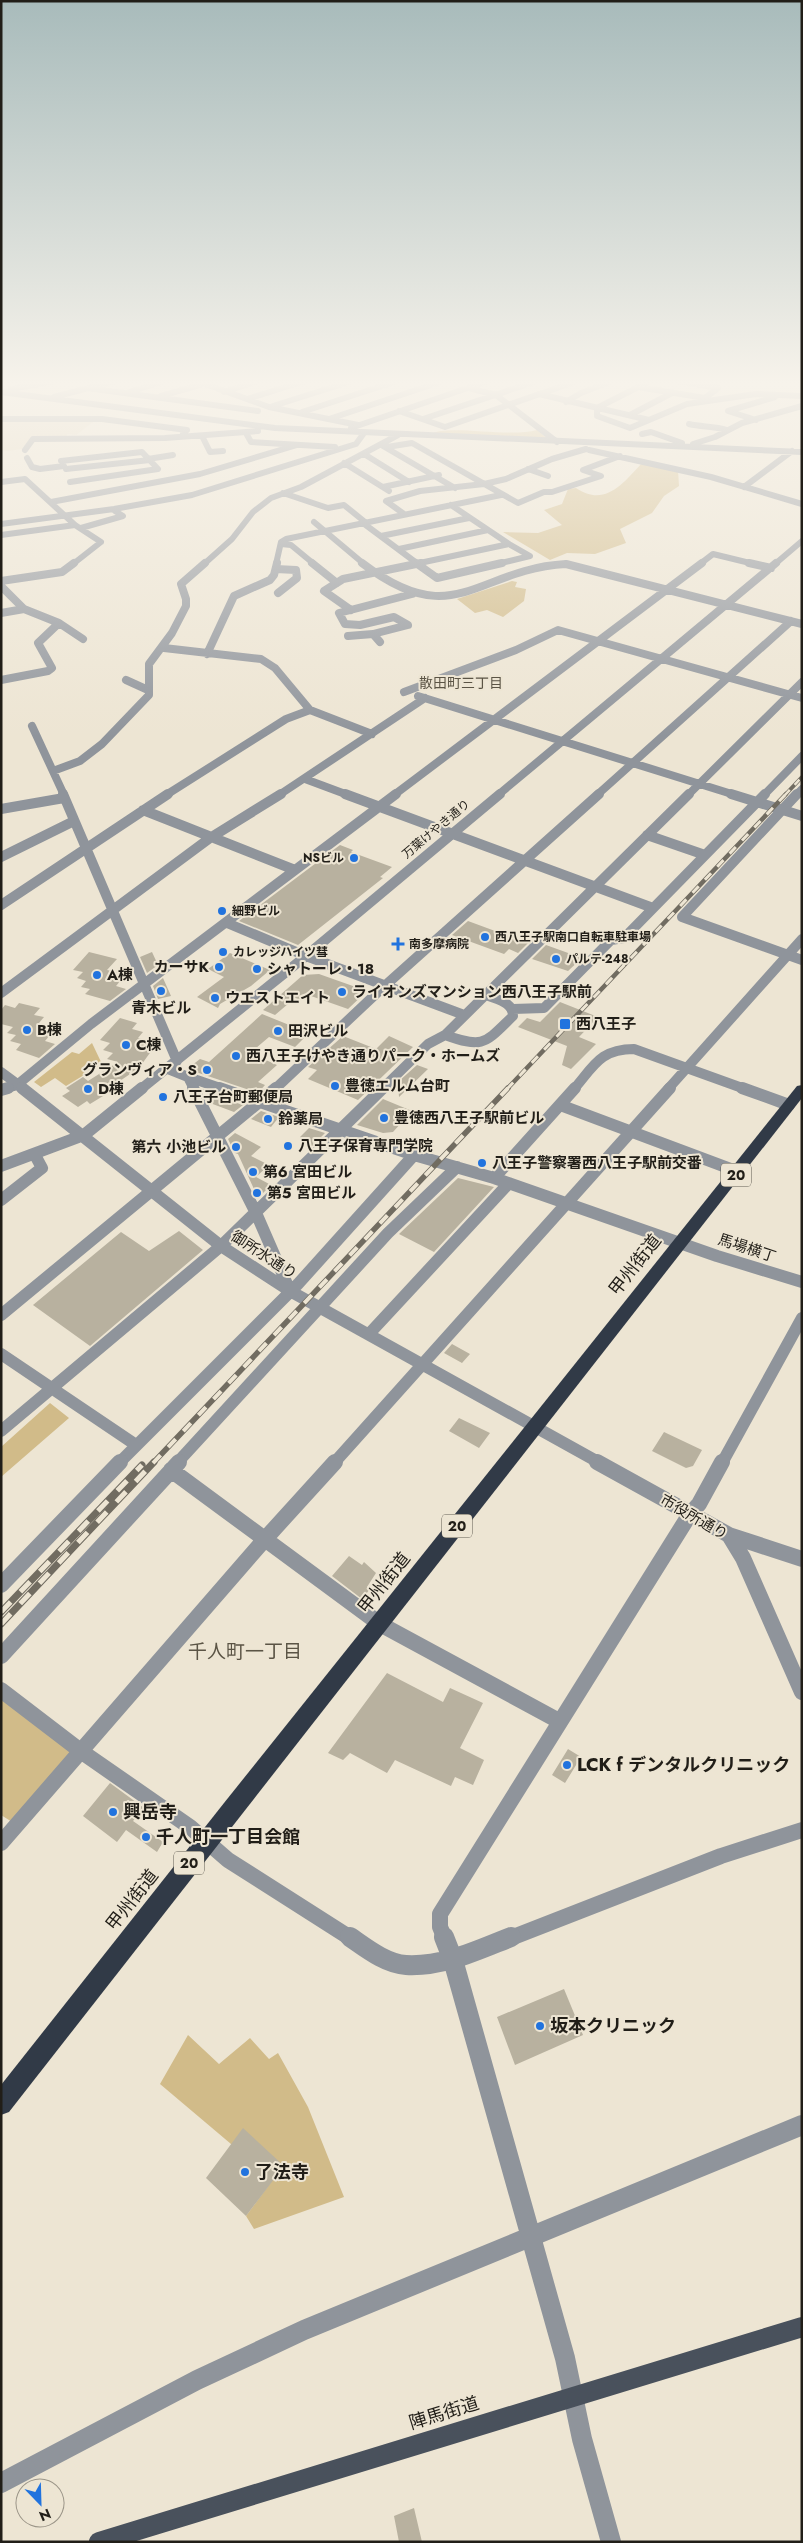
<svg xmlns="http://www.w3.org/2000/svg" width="803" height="2543" viewBox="0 0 803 2543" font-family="Jost,'Noto Sans JP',sans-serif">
  <rect width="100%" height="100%" fill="#ede5d3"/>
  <path fill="#e3d8c0" d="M1,420L90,421L93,422L76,435L68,434L65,437H32L22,449L7,451L1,450Z"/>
  <path fill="#d1bb89" d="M537,430L549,440L431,434C448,424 509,438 537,430Z
    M641,464L678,470L679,486L664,496L652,513L620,529L626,543L595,554L567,553L550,560L503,532L538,533L562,525L544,510L562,504L568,489L576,488C604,507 622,485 641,464Z
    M512,581L517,582L515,587L526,589L524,601L503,617L487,610L475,613L457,599Z
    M92,1043L102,1064L66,1086L55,1078L41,1087L34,1082L72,1052L79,1054Z
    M50,1403L69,1418L1,1477V1447Z
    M1,1698L82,1752L17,1825L1,1815Z
    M188,2035L219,2064L250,2038L269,2059L278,2053L308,2107L344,2197L254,2229L246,2216L283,2166L231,2144L160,2084Z"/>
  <path fill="#b8b19f" d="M340,845L353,850L351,852L392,867L380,877L383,878L298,945L239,921Z
    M468,921L528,943L518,953L509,949L504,954L452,935Z
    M546,945L582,958L568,971L532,959Z
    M89,952L117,959L107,970L117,972L112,978L121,980L116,986L126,989L110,1001L85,994L90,989L81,987L86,981L77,978L83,972L73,970Z
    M152,952L158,965L147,973L140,957Z
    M230,953L270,970L251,986L220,1004L218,1008L197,997L224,977L208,969Z
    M319,974L367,991L348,1009L311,996L301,1000L295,998L275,1015L263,1010L303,975Z
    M163,978L171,996L158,999L153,986Z
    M560,1002L598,1017L579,1037L596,1044L571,1069L562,1065L567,1046L518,1027L527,1018L540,1022Z
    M19,1003L40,1008L34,1015L44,1017L39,1023L48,1025L42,1032L51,1034L45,1041L55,1044L39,1058L16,1050L21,1044L10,1041L16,1035L7,1033L13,1027L1,1024V1010L5,1005L15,1008Z
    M262,1014L309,1033L295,1047L269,1037L250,1053L277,1065L258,1082L265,1085L258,1093L187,1069L200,1059L209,1062Z
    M120,1018L137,1023L132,1029L143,1032L138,1038L148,1041L142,1047L152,1050L139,1068L105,1091L108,1093L90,1104L87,1101L78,1107L62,1096L70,1091L66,1088L83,1077L88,1081L118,1062L107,1059L113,1053L103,1050L110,1043L100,1040Z
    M343,1036L376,1049L389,1036L413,1047L358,1100L308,1079L317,1070L308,1067Z
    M417,1065L428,1069L399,1097L398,1082Z
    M203,1089L216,1096L243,1105L234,1112L210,1103Z
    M383,1099L412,1111L393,1132L383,1133L357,1125Z
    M261,1111L279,1117L271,1127L251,1119Z
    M309,1128L325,1133L311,1147L300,1137Z
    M235,1133L261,1147L251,1156L269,1165L256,1177L271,1185L258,1198L238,1154L235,1153L228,1139Z
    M458,1178L494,1187L434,1252L399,1234Z
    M179,1231L203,1250L90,1346L33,1305L121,1232L149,1251Z
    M452,1344L470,1354L462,1363L444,1353Z
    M459,1418L490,1433L479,1448L449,1431Z
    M664,1432L702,1450L693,1466L686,1468L652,1451Z
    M349,1556L362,1565L364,1562L376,1573L367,1587L370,1589L362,1599L332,1576Z
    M387,1673L443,1702L450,1688L483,1703L460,1748L484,1760L473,1785L455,1777L451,1786L395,1760L387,1773L350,1753L343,1760L328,1753Z
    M568,1749L581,1757L565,1783L552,1775Z
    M110,1783L144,1808L133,1821L163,1842L157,1852L126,1830L117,1842L83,1816Z
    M564,1989L583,2035L515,2065L497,2017Z
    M243,2128L284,2166L246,2216L206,2178Z
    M414,2508L422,2542H399L394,2516Z"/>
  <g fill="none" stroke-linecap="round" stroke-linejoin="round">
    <path stroke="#8f949b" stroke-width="6" d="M197,381L269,407L358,425
      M650,381L597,408V416L630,428L687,404L756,394L802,396
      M638,387L705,398L718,388L678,381
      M87,388L258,411
      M469,388L496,395L557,442
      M11,389L55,381
      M1,392L275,428L802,452
      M129,392L165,381
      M224,392L258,381
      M539,394L649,420
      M161,396L206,383
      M54,397L115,381
      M247,399L305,381
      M566,402L581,393L612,381
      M273,406L352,381
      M399,411L445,427L577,381
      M302,412L397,381
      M630,415L672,393
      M1,419H102L187,430L183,433
      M329,419L443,381
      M423,419L537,381
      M756,420L728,411L775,397
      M689,424C702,427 714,426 727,430
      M351,428L488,381
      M246,433L251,442L335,447
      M642,434L651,432L682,443
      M202,436L210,452L223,451
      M693,444L715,437L742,423L802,406
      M383,446L455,488
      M387,447L412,443L518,503L544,492H552L601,476L583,470L620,456
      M25,450L33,439L165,438L258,431
      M589,450L711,477L802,504
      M364,454L409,482
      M27,458L32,467L40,469L64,466
      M148,459L173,455
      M61,461L142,452L158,469L70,482
      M344,463L389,491
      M66,469L150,460
      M528,469L548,476
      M1,482L25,479L75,525L101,542L73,564
      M383,487L439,475
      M744,487L792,451
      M283,493L328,508L344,505L365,522
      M51,502L200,474L297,445
      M404,514L386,501L420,491L484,484L506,479L552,459L586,449
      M314,522L364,564
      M363,523L418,564
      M1,524L114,509L192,495L356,444L364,433
      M81,528L123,516L115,511
      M1,535L75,525
      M381,536L469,518
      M281,544L291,545L314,564
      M399,549L488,530
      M204,564L232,539L253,512L271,498L301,487L398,435
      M276,564L281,542L286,539L501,495
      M415,564L509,544L451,505
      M497,564L530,556L509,544
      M700,564L713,554L754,564
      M775,564L802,541"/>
    <path stroke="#8f949b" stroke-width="8" d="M312,563L337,583
      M362,563C455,634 476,569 566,564L802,624
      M416,563L437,578L502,563
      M749,563L771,568
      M276,569L296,570L297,578L278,593
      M1,581L62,572L74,563
      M1,586L24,609L59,623L38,643L52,668L48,671L1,680
      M351,610L324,591L343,579L421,563
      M1,613L24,609
      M59,623L83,639
      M348,636L373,634
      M380,642L373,634L408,625L394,617L360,625L345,624L339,613L412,594
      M164,648L261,659L275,668L310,710
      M207,654L234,596L270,580L274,575L277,563
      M126,680L148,690
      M404,692L516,650L558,630L802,698
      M418,696L735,795
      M32,726L64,795
      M53,771L80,761L102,744L149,695V664L172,633L186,606V599L181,584L205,563
      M305,779L348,795
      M166,795L286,719L310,710L372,734
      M279,795L425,698
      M394,795L702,563
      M498,795L776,563
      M597,795L791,621
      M688,795L802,682
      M764,795L802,756
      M796,795L802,789"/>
    <path stroke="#8f949b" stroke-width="10" d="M63,794L177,1061
      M345,794L653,908
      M731,794L802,816
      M797,794L682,917L802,960
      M1,809L64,798
      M143,810L295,870
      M647,835L705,855
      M1,857L74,821
      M1,905L168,794
      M227,923L306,956L464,1015
      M1,993L210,838L281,794
      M513,1009L544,1008L611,940L624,938L765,794
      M445,1035C484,1049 485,1043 513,1016C513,1002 498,1000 486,995
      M168,1069L188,1077L194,1089
      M1,1072L24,1089
      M188,1077L223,1089
      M4,1089L17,1085L91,1024L396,794
      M141,1089L306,956L500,794
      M275,1089L379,991L599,794
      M382,1089L428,1044L445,1035L689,794
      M574,1089C594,1066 600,1049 634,1049L745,1089
      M668,1089L802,939"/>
    <path stroke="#8f949b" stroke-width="12" d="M22,1088L221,1246L290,1291L600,1463
      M193,1088L256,1213L290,1291
      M219,1088L414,1155L494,1178L717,1256L802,1282
      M742,1088L789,1105
      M1,1090L8,1088
      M560,1105L739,1172
      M1,1166L84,1135L142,1088
      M494,1178L575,1088
      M1,1200L42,1168L35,1155
      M1,1315L276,1088
      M369,1334L509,1183
      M1,1354L136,1445
      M1,1431L221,1246L383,1088
      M119,1463L298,1284L414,1155
      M177,1463L388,1233L457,1167
      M334,1463L670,1088
      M722,1463L802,1318"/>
    <path stroke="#8f949b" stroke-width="16" d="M597,1462L729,1535L743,1558L802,1692
      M171,1470L380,1624L559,1721
      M729,1535L802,1559
      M1,1585L120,1462
      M1,1656L179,1462
      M1,1690L82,1752L190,1827L228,1860L352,1939
      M1,1843L265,1539L335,1462
      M445,1939L440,1927V1914L690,1514L699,1504L722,1462
      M508,1939L721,1856L802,1830"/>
    <path stroke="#8f949b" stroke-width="20" d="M350,1937C366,1948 386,1964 406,1965C443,1967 478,1950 511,1937
      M444,1937L453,1960L565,2358L582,2439L611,2542
      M1,2483L197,2380L304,2330L802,2125"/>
    <path stroke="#49515c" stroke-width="20" d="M99,2542L802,2327"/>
    <path fill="#313a47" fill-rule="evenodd" d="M802,1085V1098L9,2112L1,2115V2085L224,1803L797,1086Z"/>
    <g stroke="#716c61" stroke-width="4">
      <path id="rail-far3" d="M785,795L802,777"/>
    </g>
    <g stroke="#716c61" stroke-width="4.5">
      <path id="rail-far2" d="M507,1089L786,794"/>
    </g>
    <g stroke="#716c61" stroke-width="5.5">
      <path id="rail-far1" d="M153,1463L508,1088"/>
    </g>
    <g stroke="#716c61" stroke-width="7">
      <path id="rail" d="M1,1612L142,1465
        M1,1624L154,1462"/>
    </g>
    <use href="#rail-far3" stroke="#ede5d3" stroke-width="2.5" stroke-dasharray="7" stroke-linecap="butt"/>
    <use href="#rail-far2" stroke="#ede5d3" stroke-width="3" stroke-dasharray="9" stroke-linecap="butt"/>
    <use href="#rail-far1" stroke="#ede5d3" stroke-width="4" stroke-dasharray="11" stroke-linecap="butt"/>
    <use href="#rail" stroke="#ede5d3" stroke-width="5" stroke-dasharray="14" stroke-linecap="butt"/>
  </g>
  <linearGradient id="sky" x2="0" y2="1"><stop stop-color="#a8bbbb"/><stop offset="0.52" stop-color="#f7f3eb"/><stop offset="1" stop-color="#f7f3eb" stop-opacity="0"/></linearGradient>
  <rect width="803" height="737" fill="url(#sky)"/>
  <g fill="#2173de" stroke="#ede5d3" stroke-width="2">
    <circle cx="354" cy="858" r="5"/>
    <circle cx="222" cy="911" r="5"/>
    <circle cx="485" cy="937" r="5"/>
    <path d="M395.5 936.5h5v5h5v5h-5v5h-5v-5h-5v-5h5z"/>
    <circle cx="223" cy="952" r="5"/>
    <circle cx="556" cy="959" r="5"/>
    <circle cx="219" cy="967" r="5"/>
    <circle cx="257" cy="969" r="5"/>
    <circle cx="97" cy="975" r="5"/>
    <circle cx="161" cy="991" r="5"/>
    <circle cx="342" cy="992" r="5"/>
    <circle cx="215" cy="998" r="5"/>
    <rect x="559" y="1018" width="12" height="12" rx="2.5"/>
    <circle cx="27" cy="1030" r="5"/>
    <circle cx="278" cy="1031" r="5"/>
    <circle cx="126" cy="1045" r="5"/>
    <circle cx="236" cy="1056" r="5"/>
    <circle cx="207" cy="1070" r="5"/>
    <circle cx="335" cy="1086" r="5"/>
    <circle cx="88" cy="1089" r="5"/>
    <circle cx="163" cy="1097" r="5"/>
    <circle cx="384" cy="1118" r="5"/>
    <circle cx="268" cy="1119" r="5"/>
    <circle cx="288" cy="1146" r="5"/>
    <circle cx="236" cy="1147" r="5"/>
    <circle cx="482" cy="1163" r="5"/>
    <circle cx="253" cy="1172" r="5"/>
    <circle cx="257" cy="1193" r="5"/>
    <circle cx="567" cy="1765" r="5"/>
    <circle cx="113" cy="1812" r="5"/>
    <circle cx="146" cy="1837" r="5"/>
    <circle cx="540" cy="2026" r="5"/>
    <circle cx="245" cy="2172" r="5"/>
  </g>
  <g text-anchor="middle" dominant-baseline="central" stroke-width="4" stroke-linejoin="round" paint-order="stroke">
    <g font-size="12" fill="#211e18" stroke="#ede5d3">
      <text transform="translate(436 829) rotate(-40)">万葉けやき通り</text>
    </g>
    <g font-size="12" font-weight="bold" fill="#211e18" stroke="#ede5d3" text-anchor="start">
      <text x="344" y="858" text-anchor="end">NSビル</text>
      <text x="232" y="911">細野ビル</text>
      <text x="495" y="937">西八王子駅南口自転車駐車場</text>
      <text x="409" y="944">南多摩病院</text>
      <text x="233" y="952">カレッジハイツ彗</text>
      <text x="566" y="959">パルテ-248</text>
    </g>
    <g font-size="14" fill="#5b5445" stroke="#ede5d3">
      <text x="461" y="683">散田町三丁目</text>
    </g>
    <g fill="#ede5d3" stroke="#5e5a50" stroke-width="1">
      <rect x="721" y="1163.5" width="30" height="23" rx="4"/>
      <rect x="442" y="1514.5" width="30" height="23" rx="4"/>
      <rect x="174" y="1851.5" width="30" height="23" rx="4"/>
    </g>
    <g font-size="14" font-weight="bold" fill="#211e18">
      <text x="736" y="1175">20</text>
      <text x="457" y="1526">20</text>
      <text x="189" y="1863">20</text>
    </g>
    <g font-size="15" font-weight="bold" fill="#211e18" stroke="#ede5d3" text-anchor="start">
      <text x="209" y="967" text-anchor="end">カーサK</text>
      <text x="267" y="969">シャトーレ・18</text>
      <text x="107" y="975">A棟</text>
      <text x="352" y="992">ライオンズマンション西八王子駅前</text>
      <text x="225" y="998">ウエストエイト</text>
      <text x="161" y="1008" text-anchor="middle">青木ビル</text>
      <text x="576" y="1024">西八王子</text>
      <text x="37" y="1030">B棟</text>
      <text x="288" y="1031">田沢ビル</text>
      <text x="136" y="1045">C棟</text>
      <text x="246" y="1056">西八王子けやき通りパーク・ホームズ</text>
      <text x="197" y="1070" text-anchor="end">グランヴィア・S</text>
      <text x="345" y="1086">豊徳エルム台町</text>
      <text x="98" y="1089">D棟</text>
      <text x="173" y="1097">八王子台町郵便局</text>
      <text x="394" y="1118">豊徳西八王子駅前ビル</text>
      <text x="278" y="1119">鈴薬局</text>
      <text x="298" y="1146">八王子保育専門学院</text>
      <text x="226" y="1147" text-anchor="end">第六 小池ビル</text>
      <text x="492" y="1163">八王子警察署西八王子駅前交番</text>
      <text x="263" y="1172">第６ 宮田ビル</text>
      <text x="267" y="1193">第５ 宮田ビル</text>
    </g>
    <g font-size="15" fill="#211e18" stroke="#ede5d3">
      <text transform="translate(747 1248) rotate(18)">馬場横丁</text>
      <text transform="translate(264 1255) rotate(33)">御所水通り</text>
      <text transform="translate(694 1517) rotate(30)">市役所通り</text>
    </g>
    <g font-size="18" fill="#211e18" stroke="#ede5d3">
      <text transform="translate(635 1265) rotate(-52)">甲州街道</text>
      <text transform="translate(384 1583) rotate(-52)">甲州街道</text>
      <text transform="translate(132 1900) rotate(-52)">甲州街道</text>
      <text transform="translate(444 2413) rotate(-17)">陣馬街道</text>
    </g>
    <g font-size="18" font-weight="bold" fill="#211e18" stroke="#ede5d3" text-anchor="start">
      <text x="577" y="1765">LCK f デンタルクリニック</text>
      <text x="123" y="1812">興岳寺</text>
      <text x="156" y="1837">千人町一丁目会館</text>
      <text x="550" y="2026">坂本クリニック</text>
      <text x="255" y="2172">了法寺</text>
    </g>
    <g font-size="19" fill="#5b5445" stroke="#ede5d3">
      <text x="245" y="1651">千人町一丁目</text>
    </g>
  </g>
  <rect width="803" height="2543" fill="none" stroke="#211e18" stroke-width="5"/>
  <g transform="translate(40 2503) rotate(157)"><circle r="24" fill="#ede5d3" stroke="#9b9588"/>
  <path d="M0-4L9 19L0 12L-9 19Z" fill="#2173de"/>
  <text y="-8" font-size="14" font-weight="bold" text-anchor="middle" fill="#211e18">N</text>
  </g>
</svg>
